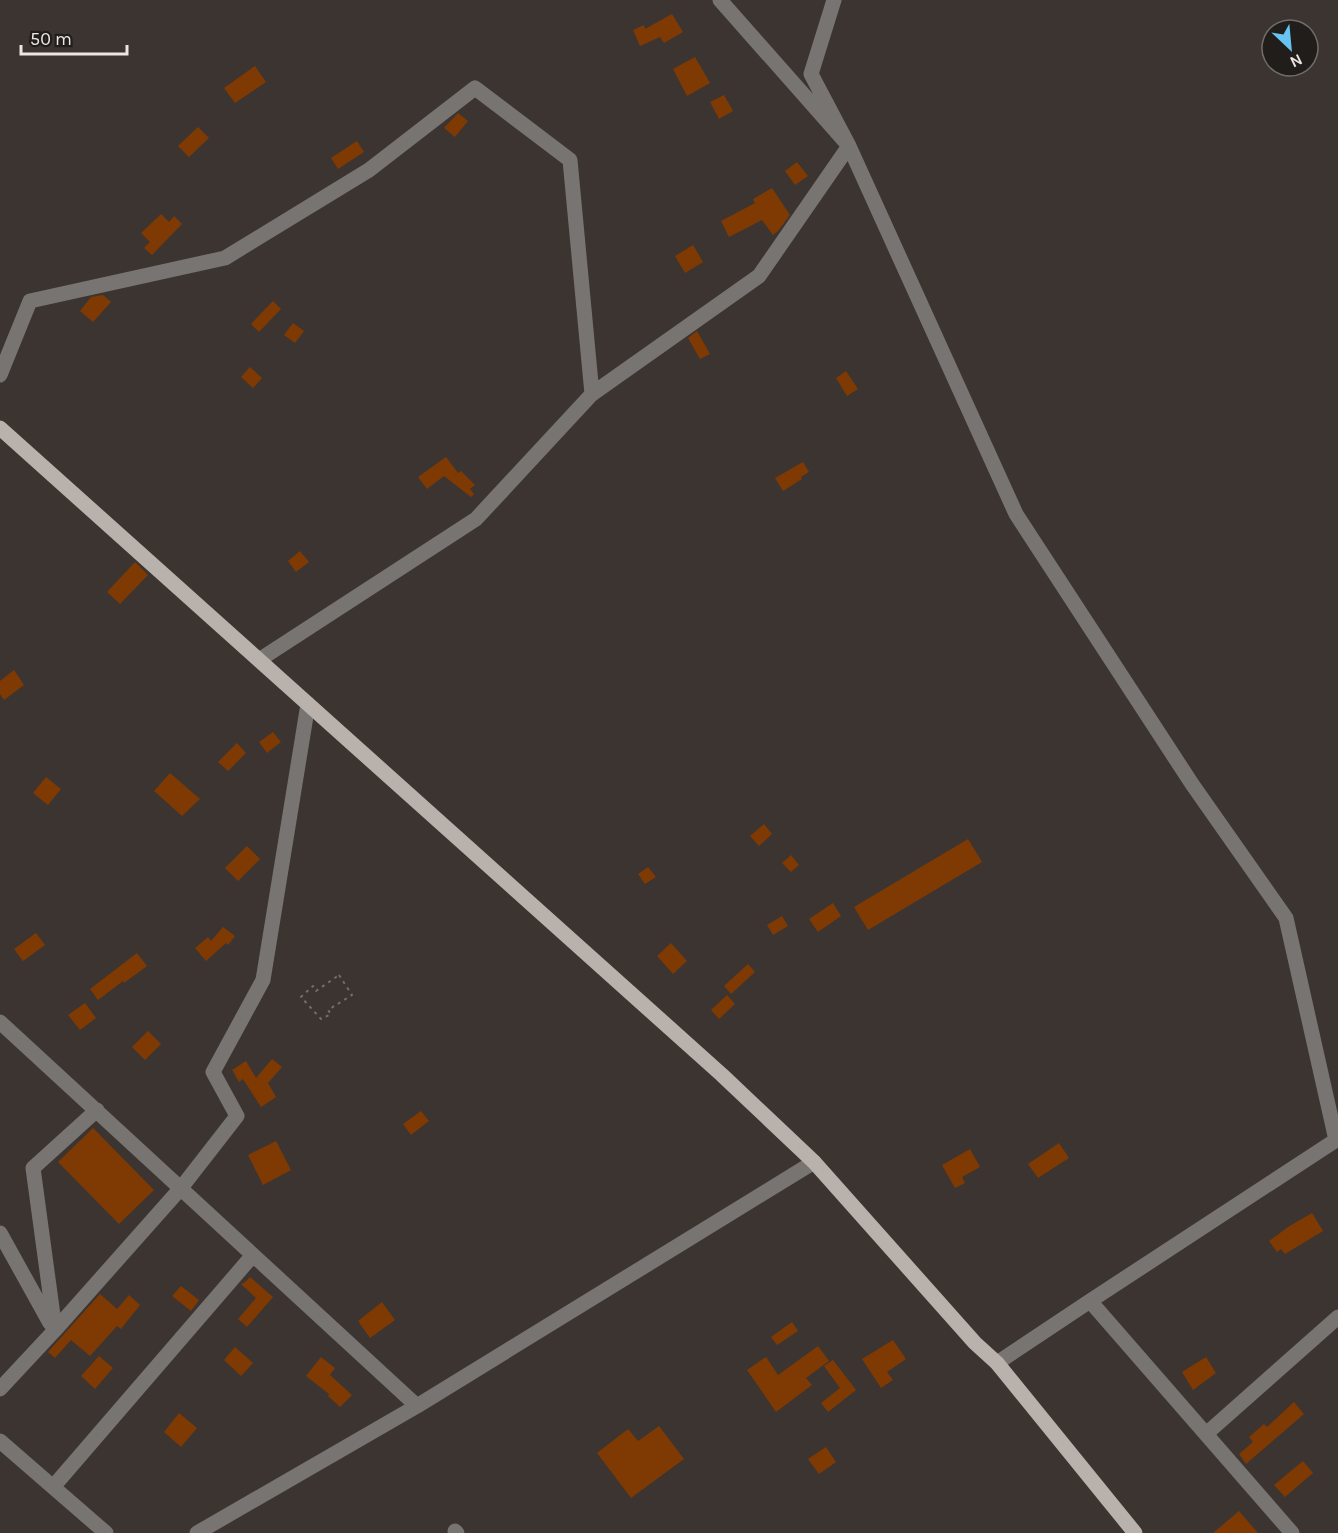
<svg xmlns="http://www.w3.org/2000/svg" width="1338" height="1533" viewBox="0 0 1338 1533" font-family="Karla,sans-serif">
  <rect width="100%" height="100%" fill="#3c3430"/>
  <path fill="#7f3a03" d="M672,14L683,32L664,43L660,37L640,46L633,30L644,25L645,29Z
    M695,57L710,83L687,96L673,69Z
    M255,66L266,82L235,103L224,88Z
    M724,95L733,111L719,119L710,102Z
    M458,113L468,121L455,137L444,128Z
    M198,127L209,138L189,157L178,146Z
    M357,141L364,152L338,169L331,158Z
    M797,162L808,176L795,185L785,171Z
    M772,188L790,215L778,231L773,235L762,220L729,237L721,221L755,203L753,199Z
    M161,214L169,222L174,216L182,224L152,255L144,248L150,242L141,233Z
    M693,245L703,262L685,273L675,256Z
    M103,295L111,302L93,322L80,311L91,297Z
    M273,301L281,309L259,332L251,324Z
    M293,323L304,331L295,343L284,335Z
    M697,331L710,354L700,359L688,338Z
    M250,367L262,378L253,388L241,377Z
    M846,371L858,389L847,396L836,378Z
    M446,457L458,473L461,471L475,485L470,489L474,494L471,497L444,476L427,489L418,477Z
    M803,462L809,472L801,477L802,479L783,491L775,478Z
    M300,551L309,562L296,572L288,561Z
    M135,562L148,575L120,604L107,592Z
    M14,670L24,685L4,700L0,694V681Z
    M273,732L281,742L267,753L259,742Z
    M237,743L246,753L228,771L218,762Z
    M170,773L200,799L182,816L154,791Z
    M46,777L61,789L48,805L33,793Z
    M764,824L772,834L759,846L750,836Z
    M968,839L982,862L868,930L854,907Z
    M247,846L260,859L238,881L225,868Z
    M791,855L799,865L791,872L782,863Z
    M648,867L656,877L645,884L638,874Z
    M833,903L841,916L818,932L809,919Z
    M782,916L788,926L773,935L767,925Z
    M223,927L235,936L228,945L226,943L206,961L195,948L208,937L211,941Z
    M36,933L45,945L23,961L14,949Z
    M671,943L687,961L673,974L657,956Z
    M137,953L147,966L124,983L123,981L98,1000L90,989Z
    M748,964L755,972L731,994L724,986Z
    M727,995L735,1004L719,1019L711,1010Z
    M85,1003L96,1018L80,1030L68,1015Z
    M148,1031L161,1044L145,1060L132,1047Z
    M272,1059L282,1067L268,1083L276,1097L261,1107L243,1079L239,1082L232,1070L246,1061L256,1078Z
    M421,1111L429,1121L411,1135L403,1124Z
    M93,1128L154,1190L119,1224L58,1162Z
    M276,1141L291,1170L263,1185L248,1155Z
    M1059,1143L1069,1158L1038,1178L1028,1164Z
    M970,1149L980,1167L962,1177L965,1183L955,1188L942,1165Z
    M1312,1213L1323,1231L1285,1254L1281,1249L1277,1252L1269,1241L1288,1227Z
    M250,1277L273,1297L247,1327L238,1319L256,1298L241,1284L244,1283Z
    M181,1286L199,1300L191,1311L172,1296Z
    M100,1294L117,1309L129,1295L140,1305L121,1329L117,1326L90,1356L71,1340L55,1358L48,1352Z
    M382,1302L395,1320L370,1338L358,1321Z
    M792,1322L798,1331L777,1345L771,1337Z
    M893,1340L906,1359L887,1372L893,1380L881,1388L862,1359Z
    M818,1346L829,1361L806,1378L812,1385L776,1412L747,1370L766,1357L778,1375Z
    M235,1347L253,1363L241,1376L224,1360Z
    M99,1356L113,1368L95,1389L81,1376Z
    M321,1357L335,1368L330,1375L352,1395L340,1407L328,1396L329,1394L306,1376Z
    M1206,1357L1216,1373L1193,1390L1182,1372Z
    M833,1360L856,1390L828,1412L821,1403L840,1388L824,1366Z
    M1294,1402L1304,1414L1246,1464L1239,1454L1253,1442L1249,1437L1264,1424L1267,1427Z
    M179,1413L197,1428L181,1447L164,1432Z
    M659,1426L684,1459L631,1498L597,1453L628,1429L638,1441Z
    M826,1447L836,1462L819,1474L808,1459Z
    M1303,1461L1313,1473L1285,1497L1274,1485Z
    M1239,1511L1258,1533H1213Z"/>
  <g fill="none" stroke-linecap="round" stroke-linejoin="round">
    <path stroke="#746d69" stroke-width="2" stroke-dasharray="3 4.5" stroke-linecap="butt" d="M339,975L352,995L328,1010L331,1014L321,1019L301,997L313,986L316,991Z"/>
    <path stroke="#787472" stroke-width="15" d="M834,0L811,74L849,146L1016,514L1192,784L1286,918L1336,1140L1090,1301L997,1363
      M0,375L30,301L225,258L369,170L475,88L570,160L592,394L476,519L259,660
      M592,394L759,276L849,146L720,0
      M0,1022L417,1406
      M0,1233L50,1323
      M1090,1301L1292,1533
      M55,1330L33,1168L97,1110
      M0,1389L55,1330L181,1188L237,1116L213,1072L263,980L308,704
      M1206,1434L1338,1317
      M0,1441L106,1533
      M53,1487L253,1255
      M455,1531L457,1533
      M197,1533L417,1406L814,1162"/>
    <path stroke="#b9b1ac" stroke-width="15" d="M0,428L722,1075L814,1162L975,1343L997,1363L1135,1533"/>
  </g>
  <g transform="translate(1290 48) rotate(154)"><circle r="28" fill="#201d1b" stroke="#716d6b" stroke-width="1.5"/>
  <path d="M0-4.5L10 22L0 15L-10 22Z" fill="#67c4f0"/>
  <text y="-9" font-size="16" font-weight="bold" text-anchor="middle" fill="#ebe6e3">N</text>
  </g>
  <path d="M21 45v9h106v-9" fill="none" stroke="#ebe6e3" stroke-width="3"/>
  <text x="30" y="45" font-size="18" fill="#ebe6e3" stroke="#201d1b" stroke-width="4.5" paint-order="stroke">50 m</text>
</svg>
